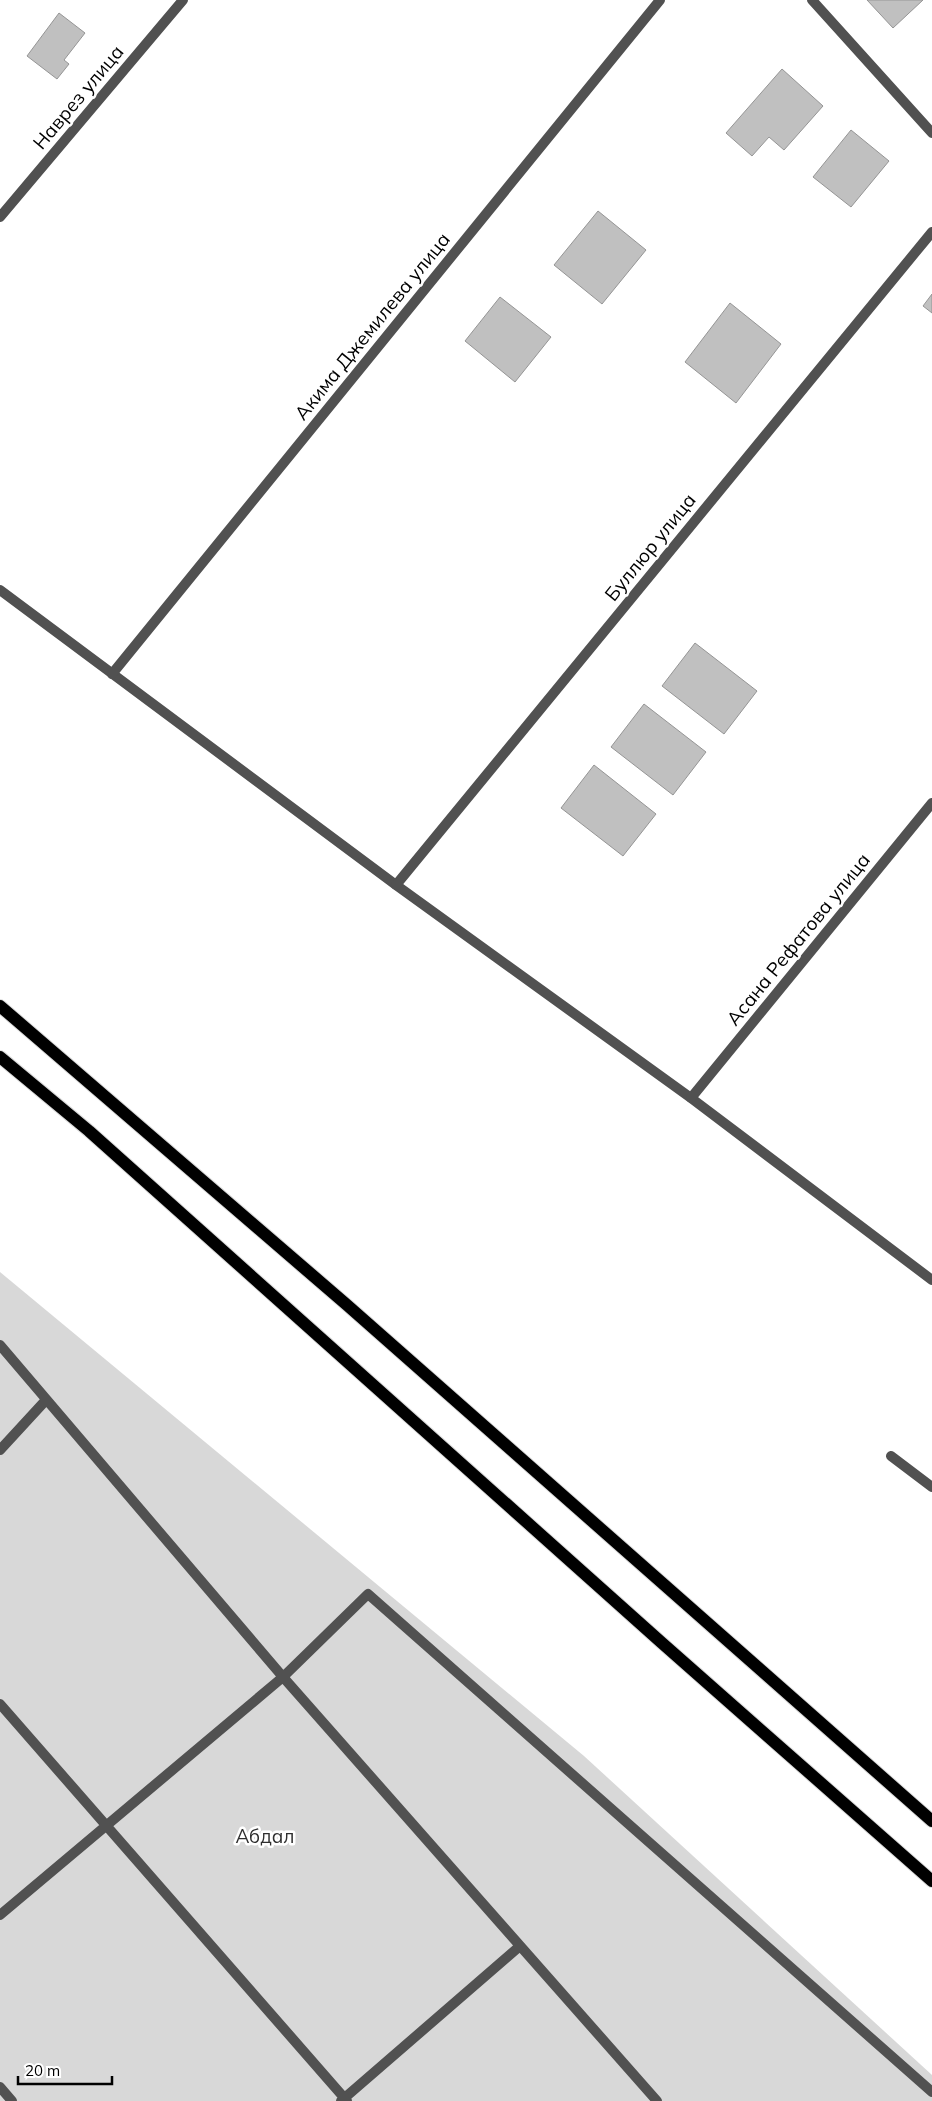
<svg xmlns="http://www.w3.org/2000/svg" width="932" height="2101" viewBox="0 0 932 2101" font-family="Mulish,sans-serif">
  <rect width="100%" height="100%" fill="#fff"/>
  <path fill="#d8d8d8" d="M0,1272L584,1756L932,2075V2101H0Z"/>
  <path fill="#c0c0c0" stroke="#959595" d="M867,0H923L893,28Z
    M59,13L85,33L64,60L69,64L57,79L27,56Z
    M782,69L823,106L784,150L769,137L752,156L726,133Z
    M851,130L889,161L851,207L813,177Z
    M598,211L646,250L602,304L554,265Z
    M932,294V313L923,306Z
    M500,297L551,337L515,382L465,341Z
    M730,303L781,344L736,403L685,362Z
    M695,643L757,691L724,734L662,686Z
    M644,704L706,752L673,795L611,747Z
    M594,765L656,814L623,856L561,808Z"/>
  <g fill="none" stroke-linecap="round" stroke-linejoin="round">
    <g stroke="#dbdbdb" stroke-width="14">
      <path id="primary" d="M0,1006L347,1305L932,1821
        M0,1057L89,1131L662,1643L932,1881"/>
    </g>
    <path stroke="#515151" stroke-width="10" d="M0,590L396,885L691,1098L932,1280
      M0,1345L283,1677L657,2101
      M0,1450L46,1400
      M0,1704L347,2101
      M0,1915L283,1677L368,1594L932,2092
      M0,2087L12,2101
      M341,2101L520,1946"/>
    <path stroke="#515151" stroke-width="10" d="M812,0L932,133
      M0,217L183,0
      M112,674L660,0
      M396,885L932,232
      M691,1098L932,803
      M891,1456L932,1487"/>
    <use href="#primary" stroke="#000" stroke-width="12"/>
  </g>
  <g text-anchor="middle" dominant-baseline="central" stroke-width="5" stroke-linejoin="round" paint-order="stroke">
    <g font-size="19" fill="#000" stroke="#fff">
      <text transform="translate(78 97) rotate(-50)">Наврез улица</text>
      <text transform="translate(372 326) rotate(-51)">Акима Джемилева улица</text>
      <text transform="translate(650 547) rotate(-51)">Буллюр улица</text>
      <text transform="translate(798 939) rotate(-51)">Асана Рефатова улица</text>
    </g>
    <g font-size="19" fill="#2f2f2f" stroke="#fff">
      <text x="265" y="1836">Абдал</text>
    </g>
  </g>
  <path d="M18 2076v8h94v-8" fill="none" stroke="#000000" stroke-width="2.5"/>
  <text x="25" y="2076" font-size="15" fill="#000000" stroke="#ffffff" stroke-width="4" paint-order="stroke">20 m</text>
</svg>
